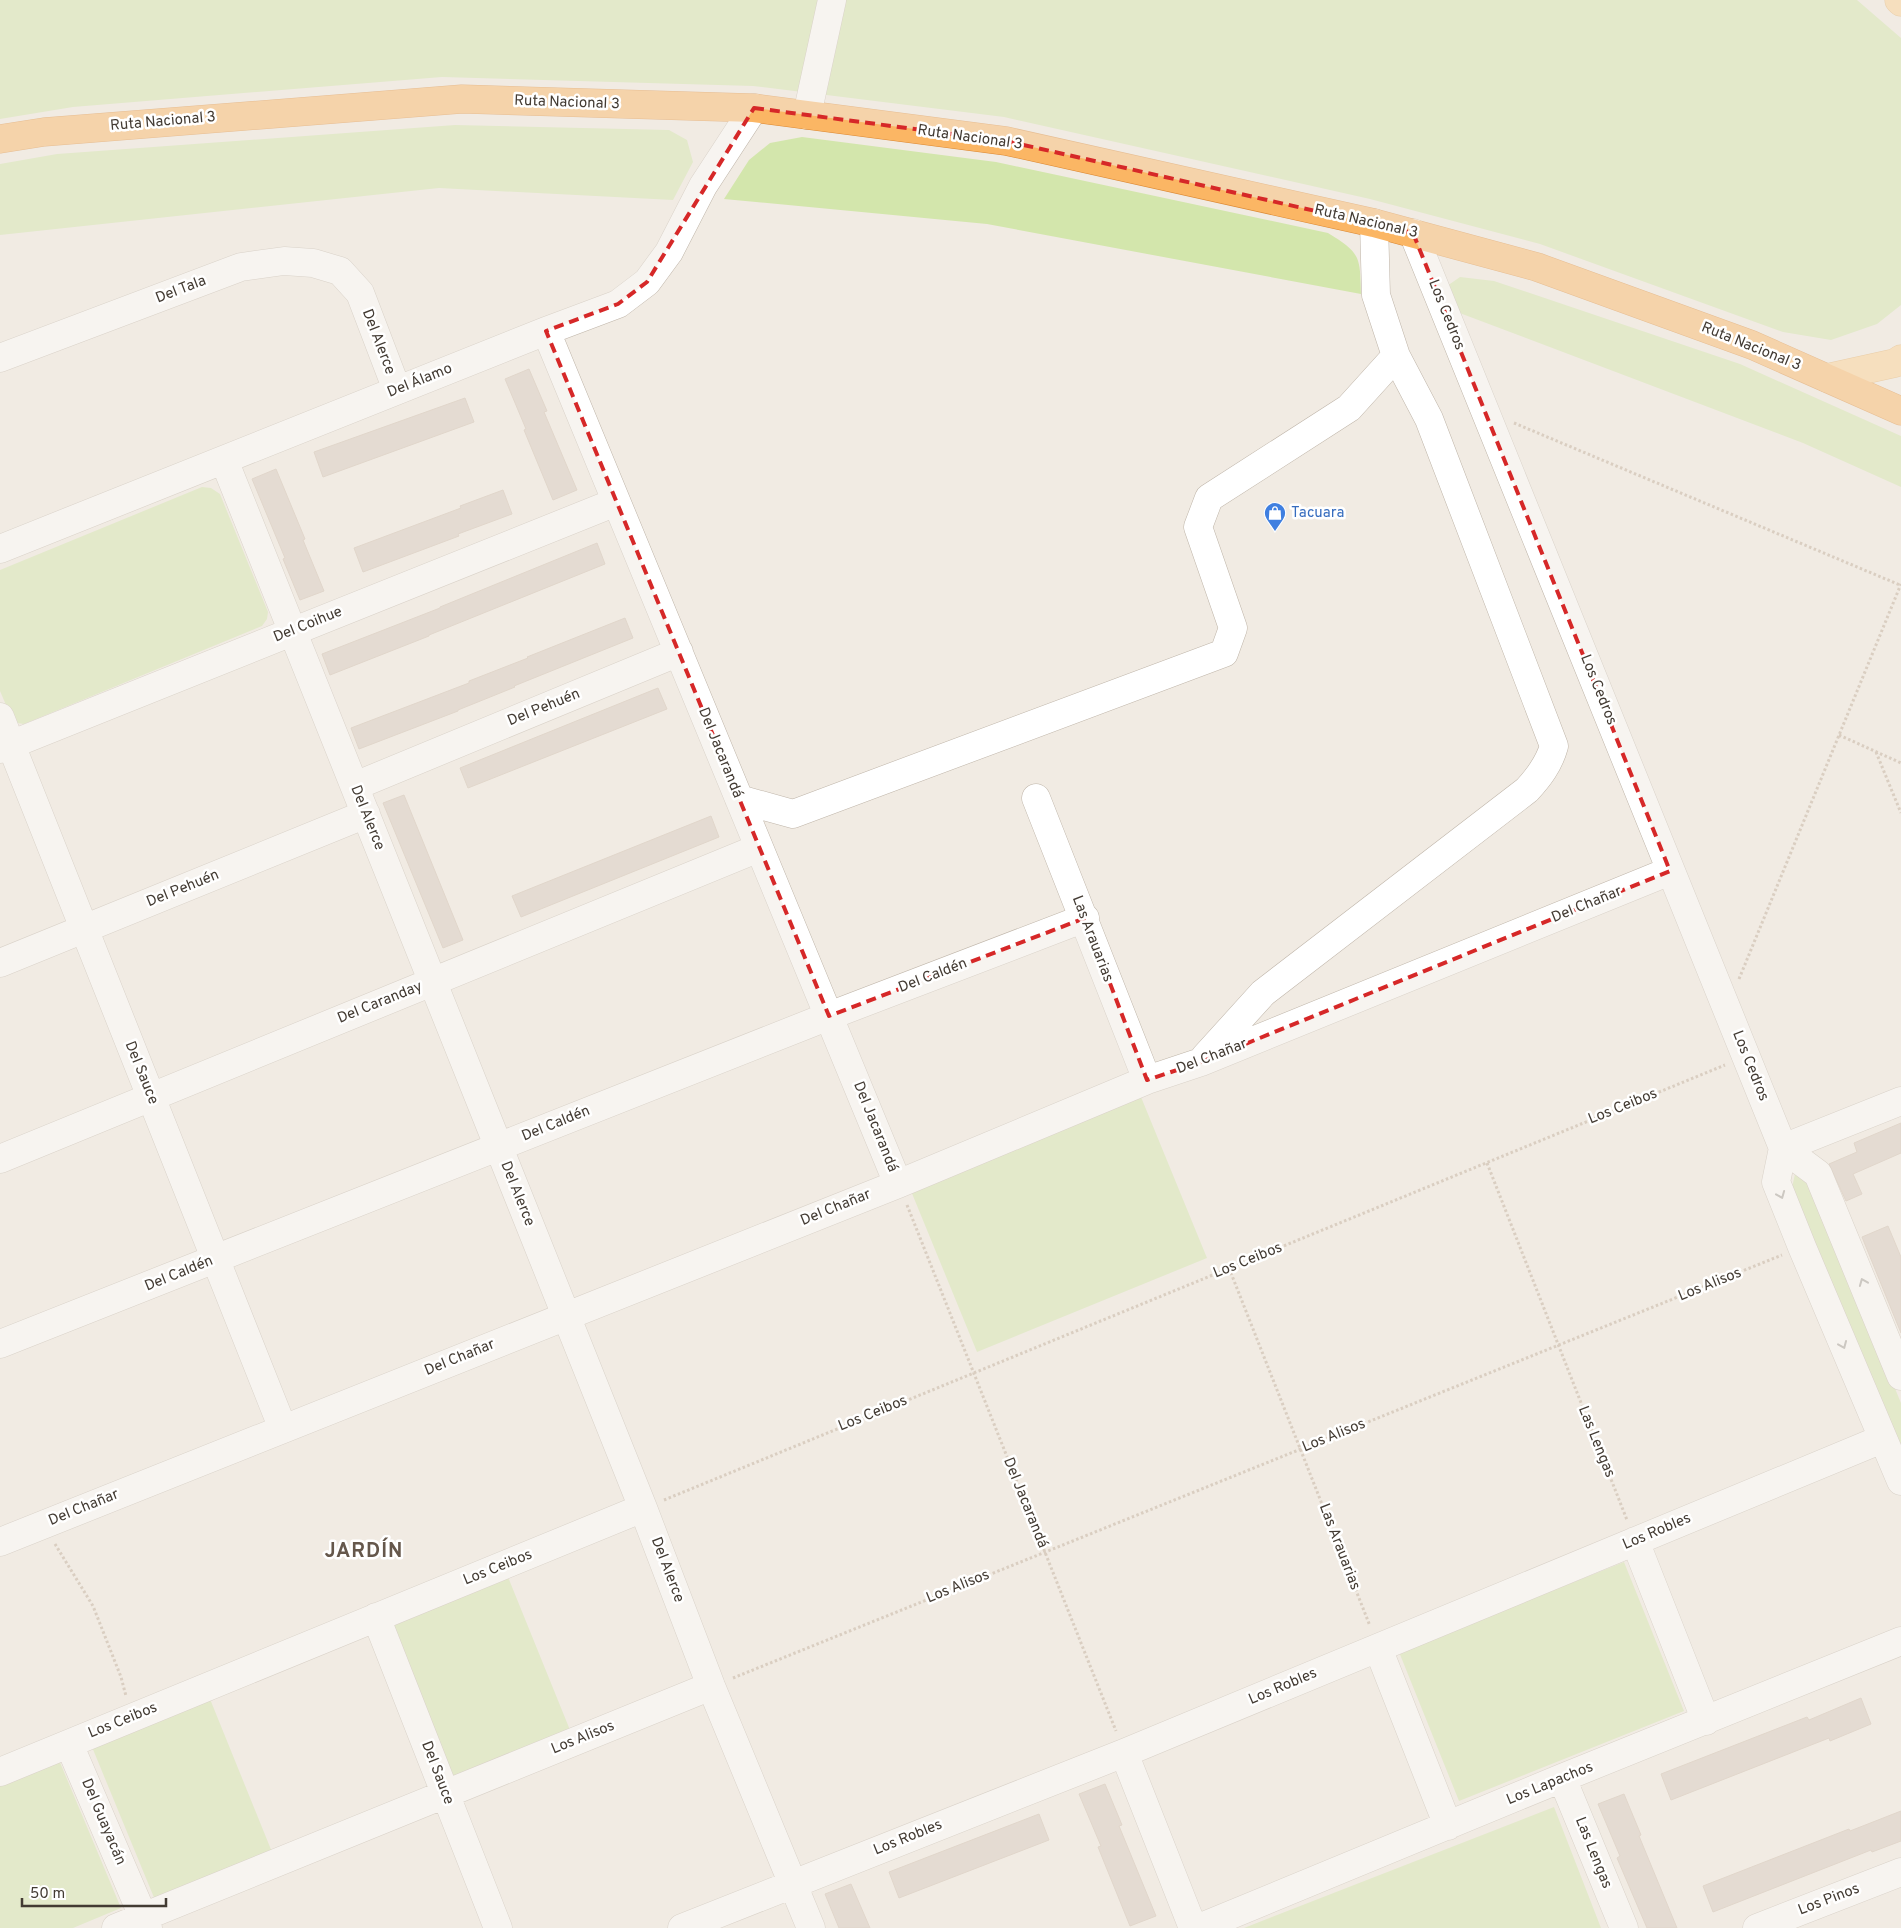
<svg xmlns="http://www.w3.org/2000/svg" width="1901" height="1928" viewBox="0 0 1901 1928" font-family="Overpass,sans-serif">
  <rect width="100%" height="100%" fill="#f1ebe3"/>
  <path fill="#d3e6ac" d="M0,0H1857L1901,38V305L1877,324L1831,340L1783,332L1540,244L1370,199L1004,117L753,86L442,77L73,107L0,119Z
    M455,125L669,130L687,140L693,162L673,200L439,188L0,235V164L57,154Z
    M802,137L996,162L1328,233C1361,253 1360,257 1361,294L987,224L724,199L749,160L770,143Z
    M1460,277L1494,281L1740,364L1901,436V487L1803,443L1457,312L1447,286Z
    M202,487L211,488L220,494L268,612L267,619L262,626L24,724L17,723L12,719L0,691V570Z
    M1141,1097L1207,1258L977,1352L911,1191Z
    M1795,1174L1812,1187L1901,1403V1455L1791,1192Z
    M1624,1562L1684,1711L1459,1801L1399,1652Z
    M508,1577L570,1730L453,1778L390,1624Z
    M210,1699L272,1852L155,1900L92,1747Z
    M59,1760L121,1908L73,1928H0V1785Z
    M1554,1807L1601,1928H1244Z"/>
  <path fill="#d6c8bc" stroke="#cdbcac" d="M529,369L547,411L544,412L577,490L553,500L524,430L526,429L505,379Z
    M465,398L474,422L323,477L314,452Z
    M276,469L305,539L303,540L324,591L300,600L283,559L285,558L252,479Z
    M503,490L512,514L458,534L459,536L363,572L354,548L461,508L460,506Z
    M597,543L605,564L429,635V636L330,675L322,654L440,608V607Z
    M625,618L633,638L514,686L515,687L458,710V711L359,749L351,728L469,683V681L528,658L527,657Z
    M658,688L667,709L468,788L460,768Z
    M404,795L463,940L443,948L383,803Z
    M711,816L719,837L521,917L512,896Z
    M1901,1123V1153L1853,1174L1862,1194L1846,1201L1829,1164L1857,1152L1854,1143Z
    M1888,1226L1901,1257V1333L1862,1237Z
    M1861,1698L1871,1724L1830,1741L1829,1738L1671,1800L1661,1774L1807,1717L1809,1720Z
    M1105,1784L1122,1825L1119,1826L1156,1916L1130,1926L1098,1847L1101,1846L1079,1794Z
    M1624,1794L1641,1835L1639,1836L1677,1928H1647L1617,1858L1620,1856L1598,1804Z
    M1901,1811V1841L1872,1852L1871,1850L1713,1912L1703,1886L1849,1829L1850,1831Z
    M1039,1814L1049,1840L899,1898L889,1872Z
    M851,1884L870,1928H839L825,1894Z"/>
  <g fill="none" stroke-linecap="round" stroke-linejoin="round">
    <g stroke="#bfb5a9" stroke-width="29">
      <path id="minor" d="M807,115L832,0
        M1413,233L1783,1148L1818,1174L1901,1376
        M546,331L898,1184
        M0,358L241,267L284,261L313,263L340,271L360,293L397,390
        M224,460L643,1508L711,1686L811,1928
        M0,549L546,331L618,304L647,282L669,252L703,186L754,108
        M0,717L283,1429
        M0,749L616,502
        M355,786L679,652
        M1036,798L1147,1080
        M739,799L793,814L1224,653L1233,628L1198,527L1209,498L1349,408L1396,356L1376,295L1374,223
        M0,963L366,814
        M1205,1057L1263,993L1527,790C1539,777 1549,764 1554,746L1429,419L1396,356
        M1783,1148L1776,1182L1802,1247L1901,1481
        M1783,1148L1901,1101
        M0,1159L759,848
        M0,1344L829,1016L1085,918
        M1635,1541L1706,1721
        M0,1542L898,1184L1147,1080L1201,1062L1670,871
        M376,1617L498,1928
        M1378,1648L1448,1826
        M69,1744L148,1928
        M1124,1753L1193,1928
        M0,1772L643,1508
        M1562,1778L1624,1928
        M116,1928L711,1686
        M682,1928L1124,1753L1882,1439
        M1199,1928L1562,1778L1901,1641
        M1757,1928L1901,1872"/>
    </g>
    <g stroke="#e1ab61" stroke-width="29">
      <path id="major" d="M1899,0L1901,2
        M1827,378L1895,363L1901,359"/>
    </g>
    <g stroke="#da8834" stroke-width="29">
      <path id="highway" d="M0,139L44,132L462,99L754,108L1006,141L1374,223L1537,267L1752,345L1901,411"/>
    </g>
    <path stroke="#beab97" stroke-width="3" stroke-dasharray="2.5 2.5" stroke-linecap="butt" d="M1514,423L1900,585
      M1839,735L1901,763
      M1876,752L1901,813
      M1739,979L1901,584
      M1487,1163L1627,1520
      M907,1205L1116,1731
      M1229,1268L1370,1626
      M664,1500L1725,1065
      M55,1544L93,1606L121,1677L126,1696
      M733,1678L1782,1255"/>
    <use href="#minor" stroke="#fff" stroke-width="28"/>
    <use href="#major" stroke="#fcd091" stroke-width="28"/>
    <use href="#highway" stroke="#fbb664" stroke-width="28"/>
  </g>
  <defs><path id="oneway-chevron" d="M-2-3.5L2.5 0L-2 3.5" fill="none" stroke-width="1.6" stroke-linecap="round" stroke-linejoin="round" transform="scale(1.25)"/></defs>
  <g stroke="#a19d99">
    <use href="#oneway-chevron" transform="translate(1781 1195) rotate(68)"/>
    <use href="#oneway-chevron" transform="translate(1863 1282) rotate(-112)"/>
    <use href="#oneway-chevron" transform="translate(1843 1345) rotate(67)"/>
  </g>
  <path d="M0 0H1901V1928H0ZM754,108L1006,141L1413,233L1670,871L1201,1062L1147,1080L1085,918L829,1016L546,331L618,304L647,282Z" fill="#f1ebe3" fill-opacity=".55" fill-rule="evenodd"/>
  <path fill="none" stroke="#d62828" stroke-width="4" stroke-dasharray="10 6" stroke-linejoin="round" d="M754,108L1006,141L1413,233L1670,871L1201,1062L1147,1080L1085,918L829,1016L546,331L618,304L647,282Z"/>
  <defs>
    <g id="shop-pin" transform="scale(1.125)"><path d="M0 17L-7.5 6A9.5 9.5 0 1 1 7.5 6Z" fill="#3f7fe0" stroke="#fff"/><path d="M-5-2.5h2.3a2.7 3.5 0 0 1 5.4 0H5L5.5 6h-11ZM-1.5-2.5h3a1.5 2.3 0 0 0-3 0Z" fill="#fff"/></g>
  </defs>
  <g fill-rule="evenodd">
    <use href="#shop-pin" x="1275" y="513"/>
  </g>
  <g text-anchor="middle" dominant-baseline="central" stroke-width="5" stroke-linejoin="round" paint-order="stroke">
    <g font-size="15" fill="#433b33" stroke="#fff">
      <text transform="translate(567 103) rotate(2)">Ruta Nacional 3</text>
      <text transform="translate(163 122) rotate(-5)">Ruta Nacional 3</text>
      <text transform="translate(970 138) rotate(8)">Ruta Nacional 3</text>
      <text transform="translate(1366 222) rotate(13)">Ruta Nacional 3</text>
      <text transform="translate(181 290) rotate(-21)">Del Tala</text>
      <text transform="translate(1446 315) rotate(68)">Los Cedros</text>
      <text transform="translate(378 342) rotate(69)">Del Alerce</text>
      <text transform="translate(1751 347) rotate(22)">Ruta Nacional 3</text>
      <text transform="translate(420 381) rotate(-22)">Del Álamo</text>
      <text transform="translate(308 625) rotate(-22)">Del Coihue</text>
      <text transform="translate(1598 690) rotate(68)">Los Cedros</text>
      <text transform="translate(544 708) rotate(-22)">Del Pehuén</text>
      <text transform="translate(720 753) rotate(68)">Del Jacarandá</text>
      <text transform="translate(367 818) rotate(68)">Del Alerce</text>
      <text transform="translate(183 889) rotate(-22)">Del Pehuén</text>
      <text transform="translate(1587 905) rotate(-22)">Del Chañar</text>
      <text transform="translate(1092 939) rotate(69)">Las Arauarias</text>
      <text transform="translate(933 976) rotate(-21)">Del Caldén</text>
      <text transform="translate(380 1003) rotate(-22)">Del Caranday</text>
      <text transform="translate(1212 1057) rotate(-21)">Del Chañar</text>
      <text transform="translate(1750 1066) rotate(68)">Los Cedros</text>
      <text transform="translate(141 1073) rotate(68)">Del Sauce</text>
      <text transform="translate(1623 1107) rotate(-22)">Los Ceibos</text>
      <text transform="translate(556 1124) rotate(-22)">Del Caldén</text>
      <text transform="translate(875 1127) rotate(68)">Del Jacarandá</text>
      <text transform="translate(517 1194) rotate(68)">Del Alerce</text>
      <text transform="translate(836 1208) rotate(-22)">Del Chañar</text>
      <text transform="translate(1248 1261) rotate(-22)">Los Ceibos</text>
      <text transform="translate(179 1274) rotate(-22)">Del Caldén</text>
      <text transform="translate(1710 1285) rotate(-22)">Los Alisos</text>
      <text transform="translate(460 1358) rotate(-22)">Del Chañar</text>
      <text transform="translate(873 1414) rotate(-22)">Los Ceibos</text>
      <text transform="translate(1334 1436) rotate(-22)">Los Alisos</text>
      <text transform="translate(1596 1442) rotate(68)">Las Lengas</text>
      <text transform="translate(1025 1503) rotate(68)">Del Jacarandá</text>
      <text transform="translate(84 1508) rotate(-22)">Del Chañar</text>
      <text transform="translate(1657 1532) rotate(-23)">Los Robles</text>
      <text transform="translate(1339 1547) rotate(69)">Las Arauarias</text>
      <text transform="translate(498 1568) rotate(-22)">Los Ceibos</text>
      <text transform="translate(667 1570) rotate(69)">Del Alerce</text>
      <text transform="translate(958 1587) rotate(-22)">Los Alisos</text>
      <text transform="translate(1283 1687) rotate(-23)">Los Robles</text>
      <text transform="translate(123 1721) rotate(-22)">Los Ceibos</text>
      <text transform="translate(583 1738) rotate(-22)">Los Alisos</text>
      <text transform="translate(437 1773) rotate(69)">Del Sauce</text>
      <text transform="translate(1550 1784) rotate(-22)">Los Lapachos</text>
      <text transform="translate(103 1822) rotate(67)">Del Guayacán</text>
      <text transform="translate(908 1838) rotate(-22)">Los Robles</text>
      <text transform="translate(1593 1853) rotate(68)">Las Lengas</text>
      <text transform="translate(1829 1900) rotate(-21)">Los Pinos</text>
    </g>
    <g font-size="15" fill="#366cbe" stroke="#fff" text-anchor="start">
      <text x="1291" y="513">Tacuara</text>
    </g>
    <g font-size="20" font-weight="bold" letter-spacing="1" fill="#65574b" stroke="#fff">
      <text x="364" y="1552">JARDÍN</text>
    </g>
  </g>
  <path d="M22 1898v8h144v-8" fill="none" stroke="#433b33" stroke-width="2.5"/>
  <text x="30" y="1898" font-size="15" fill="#433b33" stroke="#ffffff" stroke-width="4" paint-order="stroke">50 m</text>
</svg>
